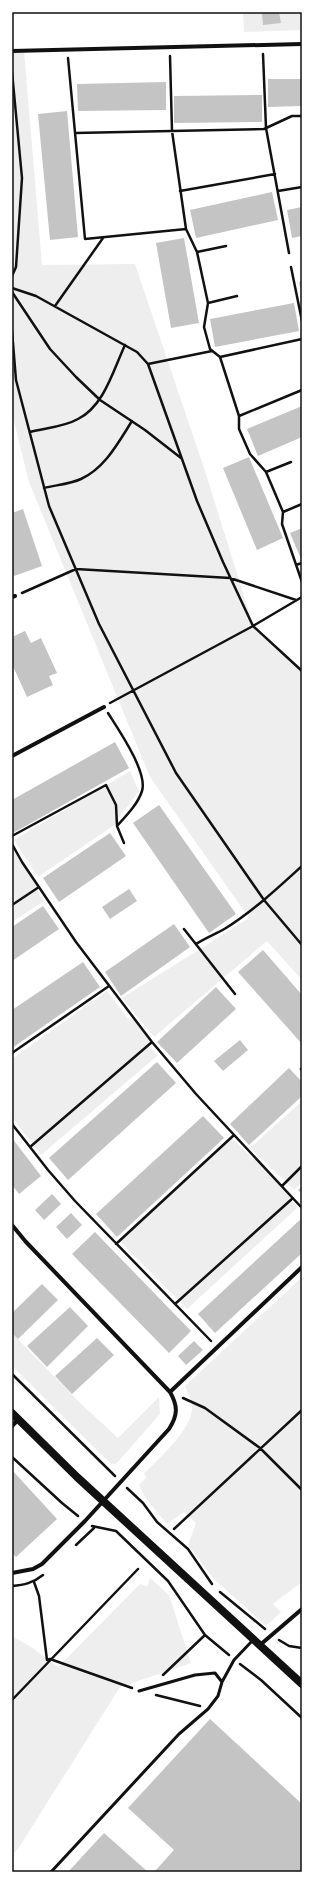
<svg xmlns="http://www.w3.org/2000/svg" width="314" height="1884" viewBox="0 0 314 1884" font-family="'Work Sans',sans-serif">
  <rect width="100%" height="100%" fill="#fff"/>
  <path fill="#eee" d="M243,12H300V30L244,32Z
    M12,51H24L42,265L135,264L205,471L253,625L302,671V980L267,941L154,1037L122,998L249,918L150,777L29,482L12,413Z
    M130,771L139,791L113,826L38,877L14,840Z
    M12,847L39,887L36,888L44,901L12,922Z
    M107,991L129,1020L133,1017L152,1042L149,1045L157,1056L41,1155L12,1117V1059Z
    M302,1101V1182L294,1190L250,1148Z
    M231,1137L252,1158L254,1156L293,1198L291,1200L298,1207L187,1309L120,1241Z
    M302,1277V1582L273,1604L281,1612L266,1626L213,1578L188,1545L196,1523L184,1512L167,1524L144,1496L139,1485L147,1477L144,1474C158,1459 194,1428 192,1406C192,1399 187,1392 185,1386Z
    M12,1333L78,1401L118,1438L159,1397L160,1414L116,1464L110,1463L12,1366Z
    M150,1578L169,1595L191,1663L120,1687L18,1849L12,1855V1636L34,1649L58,1667L140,1584L147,1587Z"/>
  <path fill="#c4c4c4" d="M279,12L281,23L263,25L262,13Z
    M268,79H302V106L268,107Z
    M166,82V110L78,111L77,84Z
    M262,95V122L174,123V96Z
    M67,111L78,237L50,240L38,114Z
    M272,192L278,220L196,238L190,210Z
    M302,207V236L292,238L287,210Z
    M184,238L199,323L171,328L156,243Z
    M299,282H302V293H301Z
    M294,303L299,331L215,347L210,319Z
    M302,406V437L258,456L247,429Z
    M249,457L283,538L257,550L223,468Z
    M23,509L42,566L14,576L12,571V513Z
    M302,528V558L301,559L290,533Z
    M25,631L31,643L41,638L57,673L49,676L53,685L27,697L12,664V637Z
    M115,742L129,768L13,833L12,800Z
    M159,805L236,914L209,933L133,823Z
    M110,833L126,856L59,902L43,878Z
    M129,889L137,901L110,919L102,907Z
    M43,906L59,929L12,961V927Z
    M174,924L190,947L121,996L105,972Z
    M263,950L302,995V1044L238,972Z
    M83,962L100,987L12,1048V1010Z
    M216,987L236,1009L177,1063L157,1042Z
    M240,1040L248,1050L223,1071L214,1061Z
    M157,1062L176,1083L68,1180L49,1158Z
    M289,1068L302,1082V1096L249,1145L230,1124Z
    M203,1116L224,1138L117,1237L96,1214Z
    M12,1138L41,1176L19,1194L12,1185Z
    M302,1186V1194L298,1190Z
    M52,1194L61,1204L44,1220L35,1210Z
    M71,1213L82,1225L67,1239L56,1227Z
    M302,1218V1253L215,1333L198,1314Z
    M95,1232L191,1331L169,1353L72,1254Z
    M42,1284L58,1300L18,1339L12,1333V1313Z
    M70,1307L88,1326L47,1367L27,1346Z
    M97,1338L114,1355L72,1394L55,1376Z
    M194,1341L203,1350L186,1365L178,1356Z
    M12,1470L57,1519L16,1557L12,1553Z
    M210,1719L302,1804V1872H154L174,1850L128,1808Z
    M104,1833L148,1872H68Z"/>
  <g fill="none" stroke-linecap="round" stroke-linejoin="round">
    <path stroke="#111" stroke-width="2.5" d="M263,54L266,128L289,253
      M170,56L172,131L186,229L197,252
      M68,58L85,239L186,229
      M12,72L22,178L16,267L12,276
      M75,133L264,129L292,116H302
      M180,191L275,174
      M278,191L302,187
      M226,246L197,252L208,303L237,296
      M291,267L302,321
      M12,288L36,296L137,352L148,364L197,501L223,562L253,626L302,671
      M12,292L50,349L76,377L100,400L145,430L181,458
      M208,303L204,327L210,349L220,357L239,416V429L250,454L266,472
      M55,306L103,238
      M12,331L16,380L49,506L99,624L176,773L264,900L302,945
      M220,357L302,339
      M148,364L212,351
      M239,416L302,390
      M30,432C45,428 64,427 78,419C104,406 113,371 125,345
      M291,462L266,472L283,512L302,504
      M44,488C56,485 70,484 81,479C105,468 118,443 132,421
      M283,512L282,524L302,582
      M296,565L302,563
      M22,593L76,569L230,578L296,600
      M110,703L253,626L302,597
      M108,713C118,729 148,772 142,791C138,804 126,816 117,826L124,843
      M12,836L106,785L116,805L117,826
      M12,844L22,862L76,942L152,1042L196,1094L302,1208
      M12,905L39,887
      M184,929L235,994
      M196,944C205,938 216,934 226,928C253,911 278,888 302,866
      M12,1053L109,986
      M301,1069L302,1070
      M12,1124L48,1170L75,1201L211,1341
      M30,1147L152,1042
      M282,1186L302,1166
      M116,1244L234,1135
      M175,1304L293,1198
      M12,1374L115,1476
      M183,1398L205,1408L260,1448L302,1490
      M12,1457L62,1503L78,1516
      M127,1488L143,1503L157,1522L188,1549L212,1584
      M92,1526L116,1531L168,1581L205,1635L229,1655
      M174,1529L302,1410
      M76,1545L94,1528
      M34,1582L39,1596L47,1660L50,1659L132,1688
      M12,1586C24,1585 33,1583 43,1575
      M220,1592L265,1629
      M279,1640L289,1646L302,1648
      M240,1664L261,1680L302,1718
      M163,1675L205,1635
      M156,1695L200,1706
      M12,1700L138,1569"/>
    <path stroke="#111" stroke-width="3" d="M139,1691L195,1675L215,1673L222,1682
      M51,1872L179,1734L208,1709L218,1696L222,1682L234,1660L253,1640"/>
    <path stroke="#111" stroke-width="4" d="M12,51L302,44
      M12,597L15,596
      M12,756L104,707
      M12,1225L26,1242L170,1392C178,1406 178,1415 169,1429L85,1521L42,1564L33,1569L12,1573
      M170,1392L302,1267
      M12,1426L18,1420
      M260,1645L302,1609"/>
    <path stroke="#111" stroke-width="8" d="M12,1413L77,1477L302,1684"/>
  </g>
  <rect width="314" height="1884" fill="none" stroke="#ffffff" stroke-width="26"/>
  <rect x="13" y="13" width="288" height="1858" fill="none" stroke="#111" stroke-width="1.5"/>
</svg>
